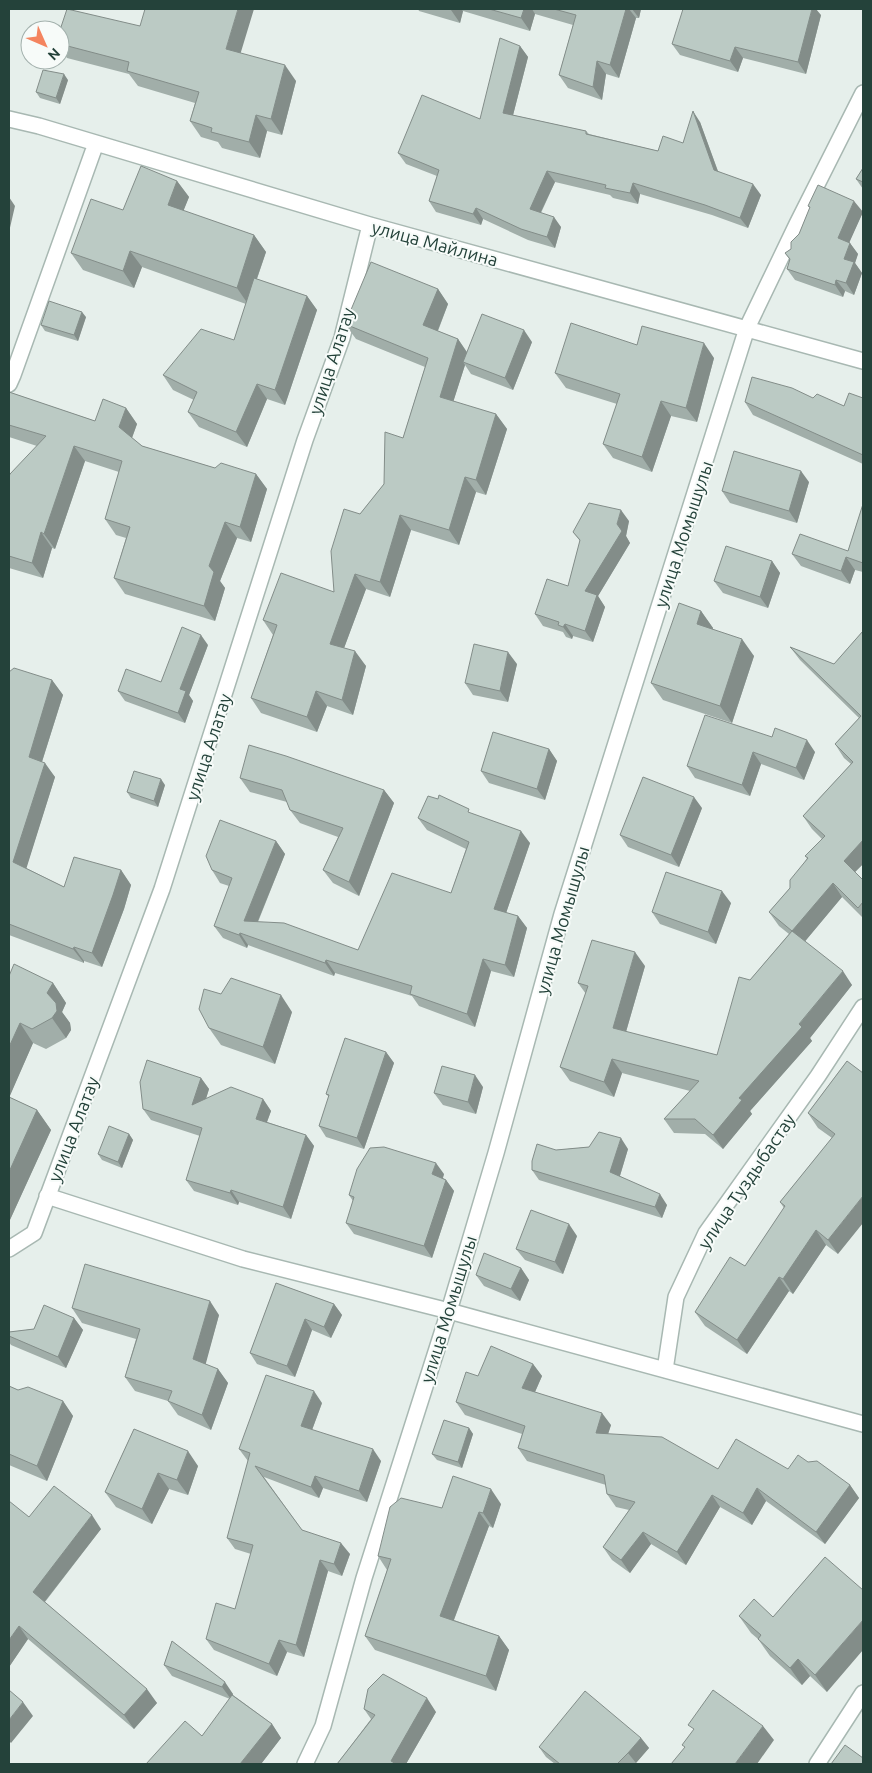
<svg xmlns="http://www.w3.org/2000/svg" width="872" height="1773" viewBox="0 0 872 1773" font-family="Ubuntu,sans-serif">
  <rect width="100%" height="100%" fill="#e6efeb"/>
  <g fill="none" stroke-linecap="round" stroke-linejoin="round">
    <g stroke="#a8b8b2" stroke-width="18">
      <path id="minor" d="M9,119L39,126L370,225L863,361
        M9,384L13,375L96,143
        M47,1196L243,1259L449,1311L863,1424
        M9,1249L34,1233L162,889L305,440L342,338L370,225
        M665,1370L676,1297L706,1233L818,1076L863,1007
        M305,1764L323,1726L364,1578L449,1311L496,1153L562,914L747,328L797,224L863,93
        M817,1764L863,1693"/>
    </g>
    <use href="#minor" stroke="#fff" stroke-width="15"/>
  </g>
  <path fill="#a1aea9" d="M418,9H641L639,18H636L619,78L606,74L602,100L568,88L559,75L573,25L535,14L530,31L463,11L460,23L419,11Z
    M821,15L806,74L743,58L738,72L680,55L672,44Z
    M140,26L240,53L296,81L282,135L267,131L260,158L222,148L218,142L201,137L190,121L195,103L138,86L129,74L67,58L60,49V30Z
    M520,46L528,57L513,115L586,131L589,134L658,151L683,143L700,122L718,171L761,195L748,228L712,215L640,194L638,204L613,198L610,195L555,182L541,213L561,227L555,248L528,240L483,219L481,225L436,212L429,201L437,176L406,164L398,153L480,119Z
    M68,80L60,104L40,98L36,92Z
    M863,168V189L856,179Z
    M177,181L189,197L183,211L254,235L266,252L257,279L307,296L317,310L285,405L267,399L247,447L199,427L188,412L194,400L173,390L163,375L234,340L246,304L142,267L134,288L83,270L71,253L123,210Z
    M808,206L863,212L849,242L858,254L855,263L862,273L854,295L845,291L843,297L795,280L787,269L790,260L785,253L791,249L799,234L810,208Z
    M438,289L448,304L438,331L458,339L467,352L532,342L513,390L471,374L465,365L453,402L496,414L507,429L486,495L476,492L459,545L411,530L390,597L366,589L344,648L366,666L353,715L327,706L317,732L261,713L251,698L273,635L263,620L334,592L360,514L384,484L403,438L425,367L356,339L345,324Z
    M86,317L78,341L45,331L41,325Z
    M637,345L714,358L697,422L671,416L652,472L613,458L603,444L617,404L566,388L555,373Z
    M9,392L95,421L126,408L137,424L132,438L142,446L215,468L256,474L267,489L251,542L237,538L220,581L225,588L215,621L125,594L114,578L126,538L116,535L105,519L119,472L85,461L55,549L52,548L43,578L9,568V476L37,446L9,437Z
    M813,398L844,406L863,398V464L753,415L745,402Z
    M809,482L797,523L730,503L722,491Z
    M863,504V572L855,570L850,584L801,566L792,554L848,551Z
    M629,521L626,536L630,543L598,596L605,607L593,642L573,636L572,639L566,637L563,632L543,626L535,614L568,586L580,541L573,532Z
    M772,561L780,573L768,608L723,593L714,581Z
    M701,611L713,628V629L754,656L732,723L663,700L651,683Z
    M863,631V864L855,872L863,880V918L842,897L805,941L852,985L810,1038L812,1041L750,1111L752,1114L723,1149L705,1134L674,1133L664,1119L690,1091L622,1073L614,1097L570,1081L560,1067L586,994L578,983L645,966L626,1032L717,1055L750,980L789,934L779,926L769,912L790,888L807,858L805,856L822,839L812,829L803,816L851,764L844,758L835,744L859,718L800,660L790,647L834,664Z
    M208,645L189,695L193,701L185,723L125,701L118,691L161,682Z
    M517,664L508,702L473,695L465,683Z
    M9,672L52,680L63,695L42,762L55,777L26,868L64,887L121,870L131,885L124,909L102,967L84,961V963L9,935Z
    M772,737L815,752L804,780L761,764L750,796L695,778L687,766Z
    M549,749L557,761L545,800L489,783L481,771Z
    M240,778L384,790L394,803L359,896L333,883L323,870L338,837L300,823L290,810L287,802L250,792Z
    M165,785L158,807L131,798L127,792Z
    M702,808L679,867L628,847L620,835Z
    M473,814L530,843L506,913L518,916L527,928L514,977L491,971L475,1027L419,1006L412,996L335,973L334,976L248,945L247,948L223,938L214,926L229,886L220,883L212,870L276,841L285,854L258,922L358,950L451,893L466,849L427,830L418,818Z
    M731,903L716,944L660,924L652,912Z
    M9,976L53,983L66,1003L62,1012L70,1023L71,1030L66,1038L46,1049L33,1043L9,1097L37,1110L51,1130L9,1222Z
    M292,1012L275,1064L221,1045L209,1028Z
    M386,1052L394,1063L364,1149L326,1137L319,1126L329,1097L326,1094Z
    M847,1061L838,1254L826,1245L793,1294L789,1291L747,1354L705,1326L695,1312L745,1266L784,1208L780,1202L832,1138L818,1128L808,1113Z
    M201,1078L209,1089L206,1099H263L271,1111L267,1122L306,1135L314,1146L291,1219L239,1202L238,1205L194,1191L186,1180L200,1136L151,1120L143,1109Z
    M483,1087L476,1114L443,1105L434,1093Z
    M129,1134L133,1140L122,1168L102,1160L98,1154Z
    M589,1147L628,1149L620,1176L667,1205L662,1218L539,1180L532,1170L556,1150Z
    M444,1174L443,1178L446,1180L454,1191L432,1258L354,1234L346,1223L353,1201L349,1195Z
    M577,1236L563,1274L525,1260L516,1249Z
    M521,1268L529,1280L520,1301L484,1286L476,1275Z
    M276,1283L334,1304L342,1315L331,1338L312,1330L295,1377L257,1364L250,1353Z
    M72,1308L219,1315L205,1364L218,1369L228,1383L211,1430L178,1415L168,1401L135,1391L125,1377L136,1339L82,1323Z
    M74,1318L83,1330L66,1368L11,1345L9,1342V1332L34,1329Z
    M533,1364L542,1376L535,1392L611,1425L608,1434L718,1469H788L808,1462L850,1485L859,1498L825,1544L766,1501L752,1525L720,1507L686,1565L651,1544L630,1573L612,1560L603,1547L629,1510L616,1507L607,1494L606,1485L527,1461L518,1448L522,1434L465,1415L456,1402L478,1376Z
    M9,1386L18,1390L63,1401L73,1416L47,1481L9,1465Z
    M322,1403L312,1430L381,1461L367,1502L323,1488L319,1498L264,1477L302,1530L350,1554L342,1576L328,1571L304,1657L287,1652L277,1676L214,1650L206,1639L235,1609L251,1554L235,1549L227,1538L248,1461L239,1449Z
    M469,1428L473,1434L462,1468L437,1460L432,1454Z
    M134,1429L198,1466L188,1495L169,1489L152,1524L116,1507L105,1492Z
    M501,1504L493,1528L489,1526L454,1620L499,1636L509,1650L496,1691L375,1650L365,1636L387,1570L378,1556L442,1508Z
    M29,1517L101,1529L45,1602L157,1703L134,1729L28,1639L9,1667Z
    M825,1557L827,1692L810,1676L802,1685L770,1656L758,1639L751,1633L739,1616L773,1617Z
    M172,1641L233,1694V1695L272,1724L281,1738L261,1764H146L202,1736L230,1699L172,1676L164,1665Z
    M364,1709L436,1712L406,1764H337L371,1719Z
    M641,1738L649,1748L635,1764H555L546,1757L539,1747Z"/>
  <path fill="#838d89" d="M238,9H254L237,65L226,49Z
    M451,9H461L463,11L460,23L451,10Z
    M524,9H532L535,14L530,31L521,18Z
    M626,9H629L636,18L619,78L610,65Z
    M632,9H641L639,18Z
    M812,9H816L821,15L806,74L798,62Z
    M520,46L528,57L511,123L503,113Z
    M735,47L743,58L738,72L730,61Z
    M597,61L606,74L602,100L593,87Z
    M285,65L296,81L282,135L271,119Z
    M64,74L68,80L60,104L56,98Z
    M693,111L700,122L721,180L714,170Z
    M256,115L267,131L260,158L249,142Z
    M547,171L555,182L537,220L530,209Z
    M177,181L189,197L179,222L168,205Z
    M633,183L640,194L638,204L630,193Z
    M753,184L761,195L748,228L740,218Z
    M9,197L15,206L9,232Z
    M854,201L863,212L846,250L838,238Z
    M476,208L483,219L481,225L473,214Z
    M554,217L561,227L555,248L547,237Z
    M254,235L266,252L248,304L237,288Z
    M850,243L858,254L855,263L862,273L854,295L846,283L844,259Z
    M130,251L142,267L134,288L123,271Z
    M836,280L845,291L843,297L835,285Z
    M438,289L448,304L434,340L423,325Z
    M307,296L317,310L285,405L275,390Z
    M82,312L86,317L78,341L74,335Z
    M524,330L532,342L513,390L505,378Z
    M458,339L468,354L463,362L465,365L450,412L440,397Z
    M704,343L714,358L697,422L686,408Z
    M257,384L267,399L247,447L236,432Z
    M661,401L671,416L652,472L642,457Z
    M126,408L137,424L130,443L119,427Z
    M496,414L507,429L486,495L476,480Z
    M74,446L85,461L55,549L44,534Z
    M801,471L809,482L797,523L789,511Z
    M256,474L267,489L251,542L240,527Z
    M465,477L476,492L459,545L449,530Z
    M621,510L629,521L626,536L630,543L598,596L605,607L593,642L585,631V591L617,524Z
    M400,515L411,530L390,597L380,582Z
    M225,522L237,538L220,581L225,588L215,621L204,606L209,566Z
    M41,532L52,548L43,578L32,563Z
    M846,557L855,570L850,584L841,571Z
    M772,561L780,573L768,608L760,597Z
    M355,574L366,589L340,659L330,644Z
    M701,611L713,628L708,641L697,624Z
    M565,624L573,636L572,639L563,627Z
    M201,635L208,645L189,695L193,701L185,723L178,713L180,689Z
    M742,639L754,656L732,723L720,706Z
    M355,651L366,666L353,715L342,700Z
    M508,652L517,664L508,702L500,691Z
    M52,680L63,695L39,771L29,757Z
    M316,691L327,706L317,732L307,717Z
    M807,740L815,752L804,780L796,768Z
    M549,749L557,761L545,800L537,789Z
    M753,752L761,764L750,796L742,785Z
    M45,763L55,777L24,876L13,862Z
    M161,779L165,785L158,807L154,801Z
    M384,790L394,803L359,896L349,882Z
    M694,797L702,808L679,867L671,855Z
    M521,831L530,843L503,922L494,909Z
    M863,840V864L853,874L844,861Z
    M276,841L285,854L253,933L244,921Z
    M121,870L131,885L124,909L102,967L92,953Z
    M833,883L842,897L802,945L792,931Z
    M722,891L731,903L716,944L708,932Z
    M518,916L527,928L514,977L505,965Z
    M240,933L248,945L247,948L239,935Z
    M74,947L84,961V963L73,949Z
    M635,952L645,966L623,1042L613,1028Z
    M483,959L491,971L475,1027L467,1014Z
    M326,960L335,973L334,976L325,963Z
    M843,971L852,985L810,1038L812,1041L750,1111L752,1114L723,1149L713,1135L739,1098Z
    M53,983L66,1003L62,1012L70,1023L71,1030L66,1038L52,1018L47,993Z
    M281,995L292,1012L275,1064L263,1047Z
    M20,1023L33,1043L9,1098V1047Z
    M386,1052L394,1063L364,1149L357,1138Z
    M612,1059L622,1073L614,1097L604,1082Z
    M475,1075L483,1087L476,1114L468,1102Z
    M201,1078L209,1089L200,1117L192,1105Z
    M263,1099L271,1111L264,1130L256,1119Z
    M37,1110L51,1130L9,1222V1172Z
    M129,1134L133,1140L122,1168L118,1162Z
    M306,1135L314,1146L291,1219L283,1207Z
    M621,1138L628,1149L618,1182L610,1172Z
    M436,1163L444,1174L440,1186L432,1174Z
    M446,1180L454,1191L432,1258L424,1246Z
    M231,1190L239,1202L238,1205L230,1193Z
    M660,1194L667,1205L662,1218L655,1207Z
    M863,1196V1223L838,1254L828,1240Z
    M569,1224L577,1236L563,1274L555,1262Z
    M816,1230L826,1245L793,1294L783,1279Z
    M521,1268L529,1280L520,1301L511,1289Z
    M779,1277L789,1291L747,1354L737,1340Z
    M210,1301L219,1315L203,1374L193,1359Z
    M334,1304L342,1315L331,1338L324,1327Z
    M74,1318L83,1330L66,1368L58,1357Z
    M305,1319L312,1330L295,1377L287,1366Z
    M533,1364L542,1376L531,1401L522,1388Z
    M218,1369L228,1383L211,1430L202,1415Z
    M314,1391L322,1403L309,1438L301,1426Z
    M63,1401L73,1416L47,1481L37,1466Z
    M602,1413L611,1425L604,1446L596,1433Z
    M469,1428L473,1434L462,1468L458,1462Z
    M373,1449L381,1461L367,1502L359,1491Z
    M188,1451L198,1466L188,1495L177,1480Z
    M158,1473L169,1489L152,1524L142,1509Z
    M315,1476L323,1488L319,1498L311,1487Z
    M850,1485L859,1498L825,1544L816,1532Z
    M757,1488L766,1501L752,1525L743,1513Z
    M491,1489L501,1504L493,1528L483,1513Z
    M712,1495L720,1507L686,1565L677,1552Z
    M479,1512L489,1526L450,1630L440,1616Z
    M92,1515L101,1529L42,1605L33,1592Z
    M643,1532L651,1544L630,1573L621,1560Z
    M341,1543L350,1554L342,1576L334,1564Z
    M320,1560L328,1571L304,1657L296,1645Z
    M863,1620V1650L827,1692L815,1675Z
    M19,1626L28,1639L9,1667V1640Z
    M499,1636L509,1650L496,1691L486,1676Z
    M279,1640L287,1652L277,1676L269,1664Z
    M798,1659L810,1676L802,1685L790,1668Z
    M225,1682L233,1694L231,1699L222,1687Z
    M147,1689L157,1703L134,1729L124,1715Z
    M427,1698L436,1712L406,1764H394L391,1761Z
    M23,1702L33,1716L11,1743L9,1741V1720Z
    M272,1724L281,1738L261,1764H240Z
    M763,1726L774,1740L757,1764H735Z
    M641,1738L649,1748L636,1763L628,1753Z"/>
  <path fill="#bbcac4" stroke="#838d89" d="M67,9L140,26L145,9H238L226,49L285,65L271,119L256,115L249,142L211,132L212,128L190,121L199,92L127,71L129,62L60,44V30Z
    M489,9H524L521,18Z
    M554,9H626L610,65L597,61L593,87L559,75L576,15Z
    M683,9H812L798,62L735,47L730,61L672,44Z
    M500,38L520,46L503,113L586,131V134L658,151L663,136L683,143L693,111L714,170L753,184L740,218L705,205L633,183L630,193L605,188L606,185L547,171L530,209L554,217L547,237L521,229L476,208L473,214L429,201L439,170L398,153L422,95L480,119Z
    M43,70L64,74L56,98L36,92Z
    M141,166L177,181L168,205L254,235L237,288L130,251L123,271L71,253L91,199L123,210Z
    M863,168V182L856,179Z
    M818,185L854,201L838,238L850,243L844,259L854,262L846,283L836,280L835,285L787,269L790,259L785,253L791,249V242L799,234L810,207L808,206Z
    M371,262L438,289L423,325L458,339L440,397L496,414L476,480L465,477L449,530L400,515L380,582L355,574L330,644L355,651L342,700L316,691L307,717L251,698L277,625L263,620L281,573L334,592L331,551L344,509L360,514L384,484L385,432L403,438L428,358L345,324Z
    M254,278L307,296L275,390L257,384L236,432L188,412L197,392L163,375L201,329L234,340Z
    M49,301L82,312L74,335L41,325Z
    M482,314L524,330L505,378L463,362Z
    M571,323L637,345L642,326L704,343L686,408L661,401L642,457L603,444L620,394L555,373Z
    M752,377L792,388L813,398L817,394L844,406L849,393L863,398V455L745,402Z
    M9,392L95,421L103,399L126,408L119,427L142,446L215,468L221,463L256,474L240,527L225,522L209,566L214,572L204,606L114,578L130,527L105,519L122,461L74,446L44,534L41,532L32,563L9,556V476L10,474L46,436L9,425Z
    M734,451L801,471L789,511L722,491Z
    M589,503L621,510L617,524L622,531L585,591L597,595L585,631L565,624L563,627L558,625L559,622L535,614L547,579L568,586L580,540L573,532Z
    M863,504V563L846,557L841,571L792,554L800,534L848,551Z
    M726,546L772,561L760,597L714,581Z
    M679,603L701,611L697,624L742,639L720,706L651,683Z
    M182,627L201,635L180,689L186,691L178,713L118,691L126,669L161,682Z
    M863,631V840L844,861L863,880V902L858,908L833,883L792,931L769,912L790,888V880L808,858L805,856L825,836L803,816L853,762L835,744L861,716L790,647L834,664Z
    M474,644L508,652L500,691L465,683Z
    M14,668L52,680L29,757L45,763L13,862L64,887L74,857L121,870L113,895L92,953L74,947L73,949L9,924V672Z
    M705,715L772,737L775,728L807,740L796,768L753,752L742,785L687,766Z
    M493,732L549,749L537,789L481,771Z
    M249,745L286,756L384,790L349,882L323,870L343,828L290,810L282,790L240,778Z
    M134,771L161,779L154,801L127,792Z
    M643,777L694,797L671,855L620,835Z
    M439,795L469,809L468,812L521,831L494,909L518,916L505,965L483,959L467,1014L410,994L412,986L326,960L325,963L240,933L239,935L214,926L232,878L212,870L206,856L220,820L276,841L244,921L284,923L358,950L392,873L451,893L469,842L418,818L428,796L438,799Z
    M666,872L722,891L708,932L652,912Z
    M792,931L843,971L799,1024L802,1027L739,1098L742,1100L713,1135L695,1119H664L699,1081L612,1059L604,1082L560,1067L588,986L578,983L592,940L635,952L613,1028L717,1055L739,977L750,980Z
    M14,964L53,983L47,993L56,1003L57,1011L52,1018L32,1029L20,1023L9,1047V976Z
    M231,978L281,995L263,1047L209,1028L199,1009L204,989L221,994Z
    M345,1038L386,1052L357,1138L319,1126L329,1095L326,1094Z
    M147,1060L201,1078L192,1105L231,1087L263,1099L256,1119L306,1135L283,1207L231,1190L230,1193L186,1180L202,1128L143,1109L140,1082Z
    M847,1061L863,1073V1196L828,1240L816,1230L783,1279L779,1277L737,1340L695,1312L730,1257L745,1266L785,1206L780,1202L835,1134L808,1113Z
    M442,1066L475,1075L468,1102L434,1093Z
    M9,1097L37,1110L9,1172Z
    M109,1126L129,1134L118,1162L98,1154Z
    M599,1132L621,1138L610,1172L660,1194L655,1207L532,1170V1161L537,1144L556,1150L589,1147Z
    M384,1147L436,1163L432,1174L446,1180L424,1246L346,1223L354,1197L349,1195L357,1169L370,1148Z
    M531,1210L569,1224L555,1262L516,1249Z
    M484,1253L521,1268L511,1289L476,1275Z
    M85,1264L210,1301L193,1359L218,1369L202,1415L168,1401L172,1391L125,1377L140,1329L72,1308Z
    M276,1283L334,1304L324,1327L305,1319L287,1366L250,1353Z
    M44,1305L74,1318L58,1357L9,1336V1332L34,1329Z
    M491,1346L533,1364L522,1388L602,1413L596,1433L662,1437L718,1469L736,1439L788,1469L798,1455L808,1462L817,1461L850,1485L816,1532L757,1488L743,1513L712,1495L677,1552L643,1532L621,1560L603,1547L635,1502L607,1494L604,1475L518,1448L525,1426L456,1402L466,1372L478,1376Z
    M266,1375L314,1391L301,1426L373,1449L359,1491L315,1476L311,1487L255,1466L302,1530L341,1543L334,1564L320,1560L296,1645L279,1640L269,1664L206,1639L216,1603L235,1609L253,1545L227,1538L250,1453L239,1449Z
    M9,1386L18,1390L28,1387L63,1401L37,1466L9,1454Z
    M444,1420L469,1428L458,1462L432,1454Z
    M134,1429L188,1451L177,1480L158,1473L142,1509L105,1492Z
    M453,1476L491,1489L483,1513L479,1512L440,1616L499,1636L486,1676L365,1636L391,1559L378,1556L390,1507L401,1498L442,1508Z
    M54,1486L92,1515L33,1592L147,1689L124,1715L19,1626L9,1640V1501L29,1517Z
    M825,1557L863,1590V1620L815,1675L798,1659L790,1668L758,1639L761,1635L739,1616L754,1599L773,1617Z
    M172,1641L225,1682L222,1687L164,1665Z
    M383,1674L427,1698L391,1761L396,1764H337L375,1715L364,1709L368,1689Z
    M9,1690L23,1702L9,1720Z
    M713,1690L763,1726L735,1764H671L685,1747L682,1745L694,1729L688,1725Z
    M585,1691L641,1738L628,1753L617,1764H560L539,1747Z
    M232,1695L272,1724L240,1764H146L185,1721L202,1736Z
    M845,1745L863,1758V1764H831Z"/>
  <g text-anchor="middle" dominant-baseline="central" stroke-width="4" stroke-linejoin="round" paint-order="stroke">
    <g font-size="18" fill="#24423a" stroke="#f7fbf9">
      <text transform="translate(435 243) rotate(15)">улица Майлина</text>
      <text transform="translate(331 361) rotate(-72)">улица Алатау</text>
      <text transform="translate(683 534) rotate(-72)">улица Момышулы</text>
      <text transform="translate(208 747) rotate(-72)">улица Алатау</text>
      <text transform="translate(562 920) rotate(-74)">улица Момышулы</text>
      <text transform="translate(73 1129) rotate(-69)">улица Алатау</text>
      <text transform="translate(746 1181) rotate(-56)">улица Туздыбастау</text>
      <text transform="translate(448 1309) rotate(-73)">улица Момышулы</text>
    </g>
  </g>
  <rect width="872" height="1773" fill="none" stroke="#24423a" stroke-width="20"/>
  <g transform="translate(45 45) rotate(135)"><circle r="24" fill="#f7fbf9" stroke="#a3b1ad"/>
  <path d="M0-4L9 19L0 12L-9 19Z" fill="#f4845f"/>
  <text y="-8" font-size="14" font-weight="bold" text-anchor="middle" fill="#24423a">N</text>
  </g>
</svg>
